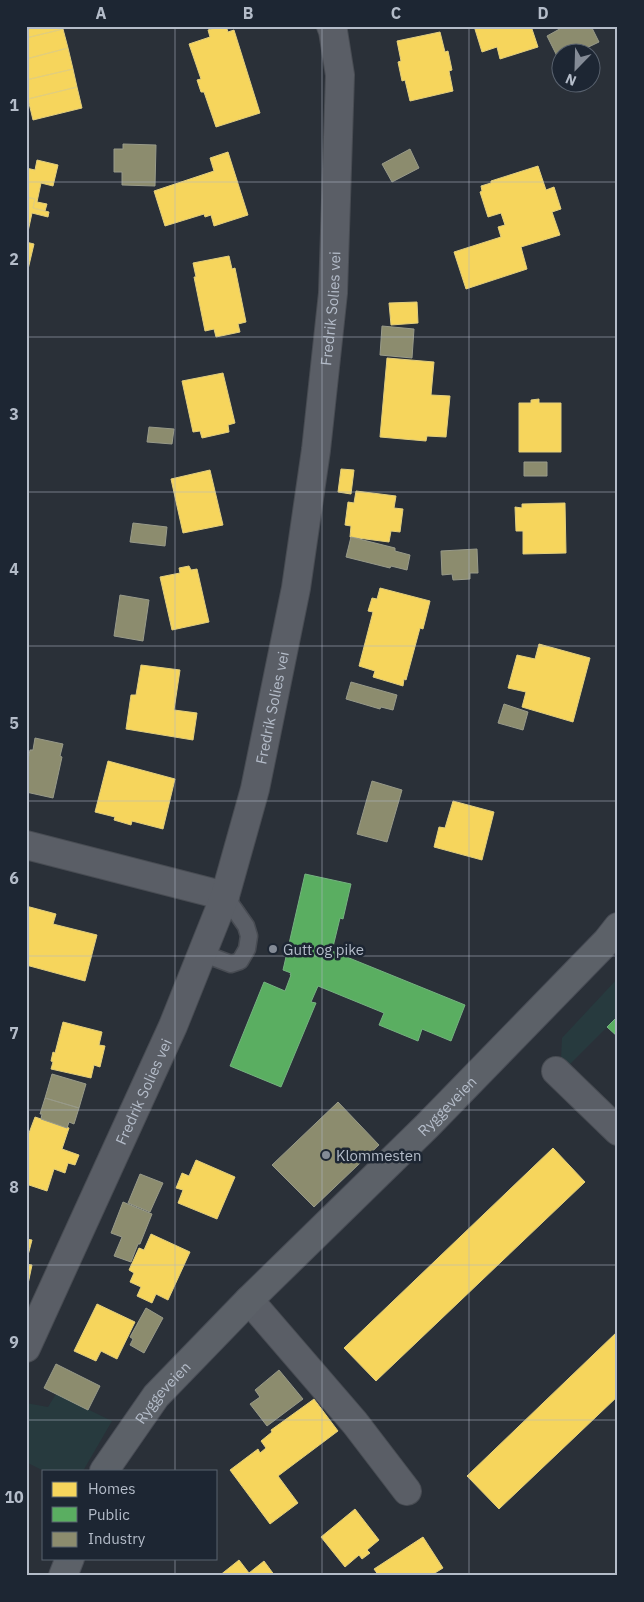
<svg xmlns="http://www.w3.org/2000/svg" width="644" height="1602" viewBox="0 0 644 1602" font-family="'IBM Plex Sans',sans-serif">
  <rect width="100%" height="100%" fill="#2a3038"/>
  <path fill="#273a3e" d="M618,978V1016L567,1067L561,1059L562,1038Z
    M56,1394L112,1421L83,1471H44L26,1462V1403L48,1407Z"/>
  <path fill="#f6d55c" stroke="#e2ce7d" d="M26,26H62L63,29L26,38Z
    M222,26H226L228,32L234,30L260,113L216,127L204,92H201L197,80L201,79L189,44L210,37L208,30Z
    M474,26H531L538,47L500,59L497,47L482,52Z
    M63,29L68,48L26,59V38Z
    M440,32L445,52L448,51L452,70L449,71L453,91L410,101L405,80L402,81L398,62L401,61L397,41Z
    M68,48L73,69L26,80V59Z
    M73,69L77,87L28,99L26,80Z
    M77,87L82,108L33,120L28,99Z
    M228,152L248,215L214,226L211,215L205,217L204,214L165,226L154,191L214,171L210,158Z
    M37,160L58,165L53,186L41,183L37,202L47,204L45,211L33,208L35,199L26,197V168L35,170Z
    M538,166L546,190L554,187L561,209L552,212L560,235L521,247L527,269L466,289L454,252L501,237L498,227L505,225L501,213L488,217L480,192L482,191L481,186L491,183V181Z
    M26,197L35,199L33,208L49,212L48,217L32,213L26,241Z
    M26,242L34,244L26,278Z
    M229,256L232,269L235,268L246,322L238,324L240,332L216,337L214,329L205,331L194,277H196L193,263Z
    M417,302L418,323L391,325L389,303Z
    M387,358L434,362L431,395L450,396L446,437L427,436L426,441L380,437Z
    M223,373L235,423L228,425L229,432L202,438L200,431L193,432L182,381Z
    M539,399V403H561V452H519V403H531V400Z
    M341,469L354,470L351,494L338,492Z
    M210,470L223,525L183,533L171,479Z
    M356,491L396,496L394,508L403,509L400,532L391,531L389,542L350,537L351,526L345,525L348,502L354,503Z
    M565,503L566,553L523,554V531H516L515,507L522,508V504Z
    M189,566L191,570L197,569L209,622L172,630L160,577L180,573L179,568Z
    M380,588L430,601L423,629L420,628L406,680L404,679L403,686L373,677L375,671L359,666L373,612L368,611L372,598L377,599Z
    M539,644L590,658L573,722L522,707L526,692L508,688L517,655L535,659Z
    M141,665L180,670L174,710L197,713L193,740L126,729L131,695H136Z
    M108,761L175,779L163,829L132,821L131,825L114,820L115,817L95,812Z
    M453,801L494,812L482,860L434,847L439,827L445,828Z
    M26,906L56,914L53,924L97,935L85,981L26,965Z
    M63,1022L102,1032L99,1045L105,1046L100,1067L94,1065L91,1078L51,1069L53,1062L51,1061L53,1052L55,1053Z
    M35,1117L69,1128L62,1149L79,1155L75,1165L68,1163L65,1173L54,1169L47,1191L26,1184V1141Z
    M553,1148L585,1182L376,1381L344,1348Z
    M196,1160L235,1177L217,1219L178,1203L183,1190L176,1188L182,1173L189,1176Z
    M151,1234L190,1252L168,1300L156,1294L152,1303L137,1296L141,1287L130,1282L134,1273L129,1270L139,1248L144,1250Z
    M26,1239L32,1240L26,1263Z
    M26,1264L32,1265L28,1284L26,1283Z
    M97,1304L135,1322L117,1359L101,1351L96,1361L74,1351Z
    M618,1331V1396L499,1509L467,1476Z
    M314,1399L338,1431L278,1476L298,1503L270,1524L230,1470L258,1449L260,1453L266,1448L261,1441L272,1432L271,1430Z
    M355,1509L379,1540L367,1550L370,1553L362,1559L359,1555L345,1567L321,1537Z
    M423,1537L443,1568L430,1576H379L374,1569Z
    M239,1560L249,1573L264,1561L275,1576H219Z"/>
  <path fill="#5aae61" stroke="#75b280" d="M305,874L351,884L343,919L340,918L332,951L465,1005L451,1041L422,1029L418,1041L379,1025L384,1013L318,986L311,1002L316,1003L281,1087L230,1066L264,982L285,991L291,975H290L291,973L283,970Z
    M618,1016V1037L607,1027Z"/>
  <path fill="#8c8c6e" stroke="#989a89" d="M565,26H591L599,42L578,52H562L560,62L547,36Z
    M123,144L156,145L155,186L122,185V172H114V149H123Z
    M410,149L419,168L392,182L382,164Z
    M382,326L414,329L412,358L380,355Z
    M149,427L174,429L172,444L147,442Z
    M524,462H547V476H524Z
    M133,523L167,527L165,546L130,542Z
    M351,537L395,548V551L410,555L407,570L391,566L390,568L346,557Z
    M477,549L478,573H470V579L453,580L452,574L442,575L441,551Z
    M120,595L149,600L143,641L114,636Z
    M351,682L397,695L393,710L381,707L380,709L346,699Z
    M504,704L528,712L523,730L498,723Z
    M35,738L63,744L60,756L62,757L53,798L26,792V769L30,750H33Z
    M372,781L402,790L387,842L357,834Z
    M52,1074L86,1084L79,1108L45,1098Z
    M45,1098L79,1108L74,1124L69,1122L67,1128L41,1119L42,1114H40Z
    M338,1102L379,1145L314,1207L272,1165Z
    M140,1174L163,1183L150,1212L128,1203Z
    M123,1202L152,1214L140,1244H138L131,1262L114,1256L122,1237L111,1233Z
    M146,1308L163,1318L144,1353L130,1345L133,1339L130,1337Z
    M56,1364L100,1386L88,1410L44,1388Z
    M279,1370L303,1399L267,1426L250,1404L260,1397L255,1390Z"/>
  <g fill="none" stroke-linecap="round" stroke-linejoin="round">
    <g stroke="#484c53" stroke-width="19">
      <path id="lane" d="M202,953L231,964L240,961L247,949L249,936L246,926L225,896"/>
    </g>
    <g stroke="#484c53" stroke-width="30">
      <g id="street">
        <path d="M26,845L225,896"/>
        <path d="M556,1071L618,1131"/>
        <path d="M249,1300L355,1423L407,1491"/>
        <path id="s1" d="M26,1348L173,1026L225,896L255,789L296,588L316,450L333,293L340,75L333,31L331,26"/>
      </g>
    </g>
    <g stroke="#484c55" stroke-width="30">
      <g id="primary">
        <path id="s2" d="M104,1471L156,1396L249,1300L427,1126L607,941L618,927"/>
        <path d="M63,1576L70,1558"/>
      </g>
    </g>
    <use href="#lane" stroke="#5a5e66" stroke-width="16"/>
    <use href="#street" stroke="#5a5e66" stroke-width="28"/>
    <use href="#primary" stroke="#5c6168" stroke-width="28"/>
  </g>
  <path fill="none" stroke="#b4bcc9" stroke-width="1" stroke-opacity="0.55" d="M175,26V1471M322,26V1576M469,26V1576M26,182H618M26,337H618M26,492H618M26,646H618M26,801H618M26,956H618M26,1110H618M26,1265H618M26,1420H618M175,1558V1576"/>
  <g fill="#848b96" stroke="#1d2633" stroke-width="2">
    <circle cx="273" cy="949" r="5"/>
    <circle cx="326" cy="1155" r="5"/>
  </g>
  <g text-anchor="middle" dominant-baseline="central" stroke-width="5" stroke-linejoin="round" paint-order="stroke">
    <g font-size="15" fill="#b4bcc9" stroke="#1d2633">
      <text stroke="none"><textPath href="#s1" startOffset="1092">Fredrik Solies vei</textPath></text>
      <text stroke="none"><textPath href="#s1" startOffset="688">Fredrik Solies vei</textPath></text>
      <text stroke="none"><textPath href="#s1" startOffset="282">Fredrik Solies vei</textPath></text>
      <text stroke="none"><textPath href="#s2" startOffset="502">Ryggeveien</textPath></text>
      <text stroke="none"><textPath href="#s2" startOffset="98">Ryggeveien</textPath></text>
    </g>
    <g font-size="15" fill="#b4bcc9" stroke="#1d2633" text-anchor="start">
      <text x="283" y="949">Gutt og pike</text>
      <text x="336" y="1155">Klommesten</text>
    </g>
  </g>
  <rect width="644" height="1602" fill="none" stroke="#1d2633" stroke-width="55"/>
  <rect x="42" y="1470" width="175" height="90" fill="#1d2633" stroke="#59626f"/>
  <rect x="52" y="1482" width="25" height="15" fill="#f6d55c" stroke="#59626f"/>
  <text x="88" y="1494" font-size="15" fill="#b4bcc9">Homes</text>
  <rect x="52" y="1507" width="25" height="15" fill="#5aae61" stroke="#59626f"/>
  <text x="88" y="1520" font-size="15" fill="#b4bcc9">Public</text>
  <rect x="52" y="1532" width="25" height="15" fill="#8c8c6e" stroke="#59626f"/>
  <text x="88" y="1544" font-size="15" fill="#b4bcc9">Industry</text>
  <g transform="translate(576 68) rotate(203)"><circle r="24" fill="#1d2633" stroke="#59626f"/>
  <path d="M0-4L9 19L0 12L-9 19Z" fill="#848b96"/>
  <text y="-8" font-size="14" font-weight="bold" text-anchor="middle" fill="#b4bcc9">N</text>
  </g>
  <rect x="28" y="28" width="588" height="1546" fill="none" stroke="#b4bcc9" stroke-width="2"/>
  <g font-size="16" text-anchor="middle" font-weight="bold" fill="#b4bcc9">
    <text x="101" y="19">A</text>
    <text x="248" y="19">B</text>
    <text x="396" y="19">C</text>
    <text x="543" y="19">D</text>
    <text x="14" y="111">1</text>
    <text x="14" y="265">2</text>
    <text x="14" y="420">3</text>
    <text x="14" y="575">4</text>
    <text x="14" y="729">5</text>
    <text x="14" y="884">6</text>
    <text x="14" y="1039">7</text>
    <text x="14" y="1193">8</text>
    <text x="14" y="1348">9</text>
    <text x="14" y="1503">10</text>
  </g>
</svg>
